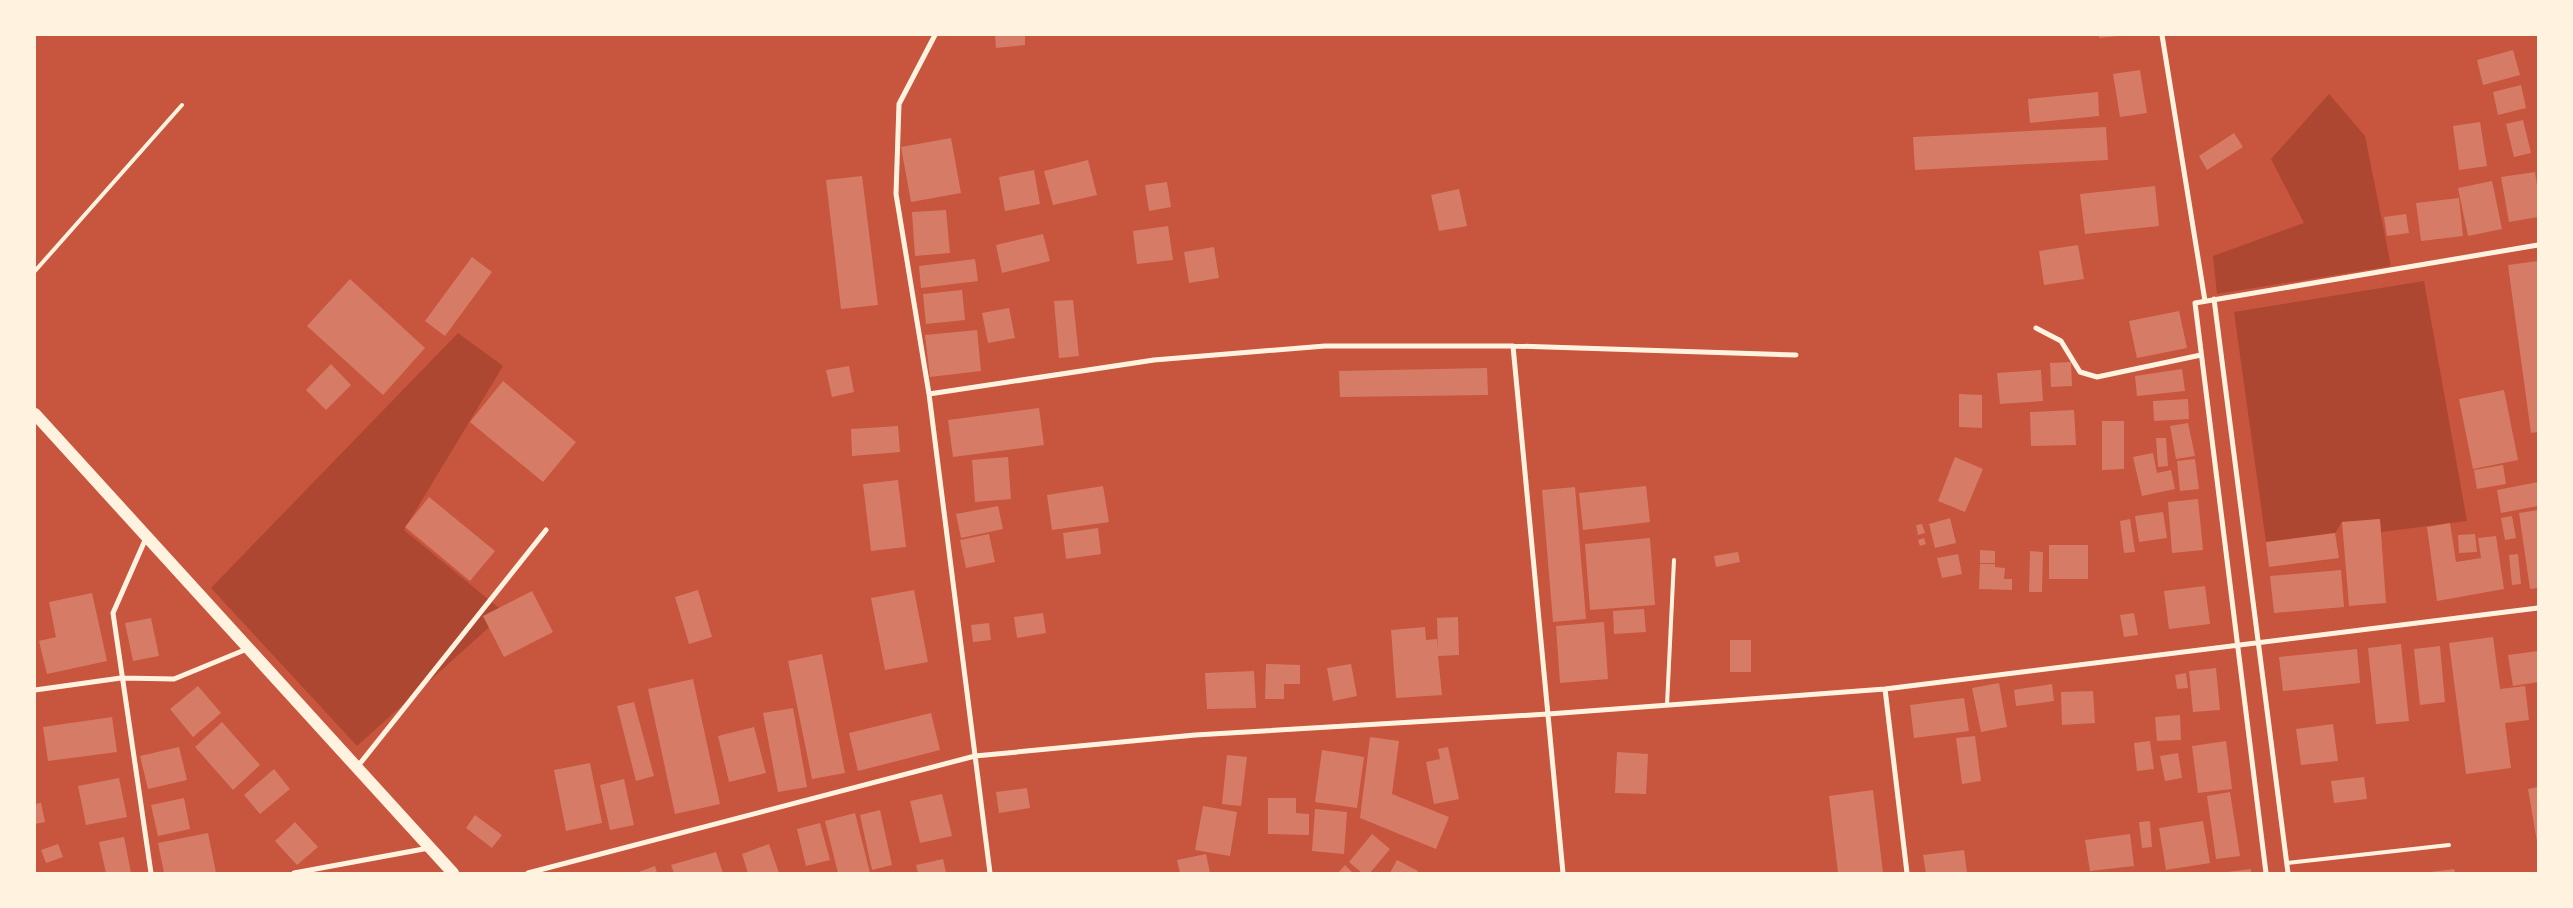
<svg xmlns="http://www.w3.org/2000/svg" width="2573" height="908" viewBox="0 0 2573 908" font-family="Lato,sans-serif">
  <rect width="100%" height="100%" fill="#c8553d"/>
  <path fill="#ae4732" d="M2329,94L2365,136L2391,266L2217,294L2213,256L2304,223L2271,159Z
    M2424,281L2467,521L2381,532L2380,519L2342,522L2335,533L2266,542L2234,312Z
    M458,333L503,366L404,530L505,613L357,746L211,588Z"/>
  <path fill="#d67c66" d="M995,35H1025V45L996,48Z
    M2099,35H2118V36L2099,38Z
    M2513,50L2520,75L2483,85L2477,60Z
    M2140,70L2147,113L2120,117L2113,74Z
    M2521,85L2526,108L2498,115L2493,92Z
    M2098,92L2099,116L2030,123L2028,99Z
    M2523,120L2531,153L2514,157L2506,124Z
    M2480,122L2487,166L2459,170L2453,126Z
    M2106,127L2108,160L1915,170L1913,137Z
    M2234,133L2243,147L2207,170L2199,156Z
    M951,138L961,193L911,202L901,147Z
    M1088,160L1097,195L1053,205L1044,171Z
    M1034,170L1040,204L1005,211L999,177Z
    M2535,172L2538,192V217L2509,222L2501,177Z
    M862,176L878,305L841,309L826,180Z
    M2492,181L2502,229L2468,236L2458,188Z
    M1167,182L1171,207L1149,211L1145,185Z
    M2155,186L2159,226L2085,234L2080,194Z
    M1459,189L1467,226L1439,231L1431,195Z
    M2459,198L2463,236L2421,241L2416,203Z
    M946,210L950,253L915,256L912,212Z
    M2406,214L2409,233L2387,236L2384,217Z
    M1168,226L1173,260L1137,264L1133,231Z
    M1043,234L1050,261L1002,273L996,245Z
    M2078,245L2084,279L2044,285L2039,251Z
    M1214,247L1219,278L1189,283L1184,252Z
    M472,257L492,272L445,336L425,321Z
    M975,259L978,281L921,288L919,266Z
    M2538,261V432L2531,433L2508,265Z
    M350,279L425,348L383,395L307,326Z
    M962,290L965,320L926,324L923,294Z
    M1073,300L1079,356L1059,358L1054,301Z
    M1009,308L1015,338L988,343L982,313Z
    M2179,311L2187,348L2137,358L2129,321Z
    M977,330L981,371L930,377L925,335Z
    M2071,362L2072,386L2051,387L2050,363Z
    M331,364L351,385L326,410L306,390Z
    M849,366L854,392L832,397L826,370Z
    M1487,368L1488,395L1340,397L1339,371Z
    M2182,369L2185,391L2137,396L2135,376Z
    M2041,370L2043,401L2000,404L1997,373Z
    M503,381L576,442L543,482L470,422Z
    M2504,390L2518,460L2473,469L2459,399Z
    M1959,394L1982,395V428L1959,427Z
    M2188,399L2189,419L2154,421L2153,401Z
    M1039,408L1044,445L953,457L948,420Z
    M2074,410L2076,445L2031,446L2030,412Z
    M2102,421H2124V469L2102,470Z
    M2188,423L2195,456L2176,459L2170,426Z
    M898,426L900,452L852,456L851,429Z
    M2156,438H2166L2168,466L2158,467Z
    M2153,453L2157,473L2171,470L2175,489L2142,496L2133,457Z
    M1008,457L1011,499L975,502L972,460Z
    M1955,457L1983,469L1965,512L1938,501Z
    M2195,459L2199,489L2180,491L2177,461Z
    M2503,465L2506,484L2477,489L2474,470Z
    M898,480L906,547L871,551L863,484Z
    M2538,482V506L2501,513L2497,490Z
    M1103,486L1109,522L1052,530L1047,495Z
    M1646,486L1650,522L1583,530L1579,493Z
    M1575,487L1586,619L1553,622L1542,490Z
    M429,497L495,551L470,581L405,527Z
    M2198,499L2203,550L2172,553L2168,502Z
    M998,506L1003,529L961,538L956,514Z
    M2538,510V588L2530,589L2519,513Z
    M2163,512L2167,538L2139,542L2135,516Z
    M2512,516L2516,538L2505,540L2501,518Z
    M1950,518L1956,543L1935,548L1929,524Z
    M2130,519L2135,552L2124,553L2120,521Z
    M2380,519L2386,603L2349,606L2342,522Z
    M2450,523L2456,562L2481,558L2478,538L2496,536L2504,589L2437,601L2427,527Z
    M1922,524L1925,533L1918,535L1916,525Z
    M1098,528L1101,554L1066,559L1063,533Z
    M2335,533L2339,558L2269,567L2266,542Z
    M989,534L995,562L966,568L960,540Z
    M2475,534L2477,552L2459,553L2458,535Z
    M1650,538L1655,605L1590,610L1585,544Z
    M1924,538L1926,544L1920,546L1918,540Z
    M2049,545H2088V579H2049Z
    M1980,550L1995,551V563H1980Z
    M2030,551L2043,552L2042,592H2029Z
    M1738,552L1740,562L1716,567L1714,556Z
    M1958,554L1962,574L1942,578L1937,558Z
    M2518,554L2521,584L2512,585L2509,555Z
    M1980,564H1995V567L2005,568L2004,579H2012V590L1979,589Z
    M2341,570L2344,607L2274,613L2270,576Z
    M2205,586L2210,624L2169,629L2164,591Z
    M698,590L712,637L689,644L675,597Z
    M914,590L928,662L885,670L871,598Z
    M532,591L553,632L504,657L483,616Z
    M92,593L107,661L47,674L39,641L56,637L49,602Z
    M1644,609L1646,632L1614,634L1613,611Z
    M1043,613L1046,633L1017,638L1014,617Z
    M2134,613L2138,635L2124,637L2120,615Z
    M1458,617L1459,655L1438,656L1442,695L1396,698L1391,630L1425,627L1426,640L1437,639L1438,652L1437,618Z
    M151,618L159,656L133,661L125,623Z
    M1604,622L1608,679L1560,683L1556,626Z
    M989,623L991,640L973,642L971,625Z
    M2493,637L2500,689L2525,686L2529,720L2505,723L2511,768L2466,774L2449,643Z
    M1730,640H1751V672H1730Z
    M2401,644L2409,721L2376,724L2368,648Z
    M2440,646L2445,702L2420,705L2414,649Z
    M2357,649L2360,683L2283,691L2279,657Z
    M2538,651V682L2513,686L2508,655Z
    M822,654L845,773L812,779L788,661Z
    M1266,664L1300,665V684H1284V699H1265Z
    M1351,664L1357,696L1333,701L1327,668Z
    M2216,668L2220,710L2193,712L2189,671Z
    M1254,671L1256,708L1207,709L1205,673Z
    M2186,673L2188,688L2177,689L2175,675Z
    M693,679L720,804L675,814L648,689Z
    M1999,683L2007,727L1981,732L1972,688Z
    M2052,684L2054,701L2016,706L2014,690Z
    M198,686L221,713L193,737L170,709Z
    M2093,691L2095,723L2062,725L2061,692Z
    M1964,698L1969,731L1914,738L1910,705Z
    M634,702L654,776L636,781L617,706Z
    M793,708L807,787L778,792L763,713Z
    M931,713L940,750L858,771L849,733Z
    M2180,715L2181,740L2157,741L2155,717Z
    M112,717L117,752L48,761L43,727Z
    M222,722L260,765L233,790L195,747Z
    M2333,724L2338,761L2301,765L2296,729Z
    M754,727L766,773L729,782L718,736Z
    M1975,736L1981,781L1962,784L1956,738Z
    M1370,737L1399,741L1392,794L1449,817L1436,849L1360,818Z
    M2150,741L2154,769L2137,771L2134,743Z
    M2226,741L2232,789L2198,793L2192,746Z
    M179,747L187,780L148,789L140,756Z
    M1448,747L1459,799L1434,804L1426,762L1440,759L1438,749Z
    M1322,750L1364,757L1357,808L1315,802Z
    M1617,752L1648,754L1646,794L1615,793Z
    M2178,753L2182,778L2165,781L2160,756Z
    M1227,755L1247,757L1241,806L1222,804Z
    M590,763L602,823L566,831L554,770Z
    M274,769L290,789L260,814L244,795Z
    M2364,777L2367,799L2334,803L2331,781Z
    M119,778L127,817L86,825L78,786Z
    M624,779L634,825L610,830L600,785Z
    M2538,787V842H2537L2528,789Z
    M1027,788L1030,808L999,813L996,792Z
    M1873,790L1883,873H1838L1829,796Z
    M2230,792L2240,856L2216,859L2207,796Z
    M942,794L952,836L920,843L910,801Z
    M184,798L190,829L158,836L151,805Z
    M1268,798H1296V813L1309,814V835L1268,834Z
    M41,803L45,822L35,824V804Z
    M1203,806L1237,812L1230,856L1195,850Z
    M1315,809L1347,812L1344,854L1312,851Z
    M880,810L892,865L872,870L860,815Z
    M855,813L870,873H838L825,821Z
    M475,815L502,835L492,848L466,828Z
    M2150,821L2152,847L2142,848L2139,822Z
    M2203,821L2210,863L2166,870L2159,828Z
    M295,822L318,847L297,865L275,841Z
    M820,823L830,860L806,866L797,829Z
    M208,833L216,873H164L158,843Z
    M1372,834L1390,849L1370,873H1362L1349,862Z
    M2130,834L2134,866L2090,871L2085,840Z
    M124,837L131,873H106L99,842Z
    M58,844L63,857L46,863L41,850Z
    M769,844L779,873H748L742,854Z
    M1964,850L1967,873H1926L1923,855Z
    M716,852L723,873H674L671,865Z
    M1206,854L1210,873H1180L1177,860Z
    M943,859L946,873H918L916,865Z
    M1397,860L1418,871L1417,873H1390Z
    M1345,865L1353,873H1338Z
    M655,866L657,873H636Z
    M2251,869V873H2227V872Z
    M2454,869L2455,873H2431V872Z"/>
  <g fill="none" stroke-linecap="round" stroke-linejoin="round">
    <path stroke="#fff3e0" stroke-width="4" d="M35,271L182,105
      M1667,705L1674,560
      M2287,863L2449,845"/>
    <path stroke="#fff3e0" stroke-width="5" d="M935,35L899,104L896,194L929,394L990,873
      M2162,35L2205,301
      M2214,299L2288,873
      M2036,328L2061,341L2080,372L2097,377L2201,355
      M1513,346L1563,873
      M929,394L1154,360L1325,346H1513L1796,355
      M146,538L113,613L151,873
      M1885,689L1907,873
      M35,690L121,678L174,679L247,649
      M358,766L546,530
      M294,873L429,848
      M528,873L975,756L1195,735L1548,714L1885,689L2538,608
      M2266,873L2195,303L2538,245"/>
    <path stroke="#fff3e0" stroke-width="12" d="M35,414L453,873"/>
  </g>
  <rect width="2573" height="908" fill="none" stroke="#fff3e0" stroke-width="72"/>
</svg>
